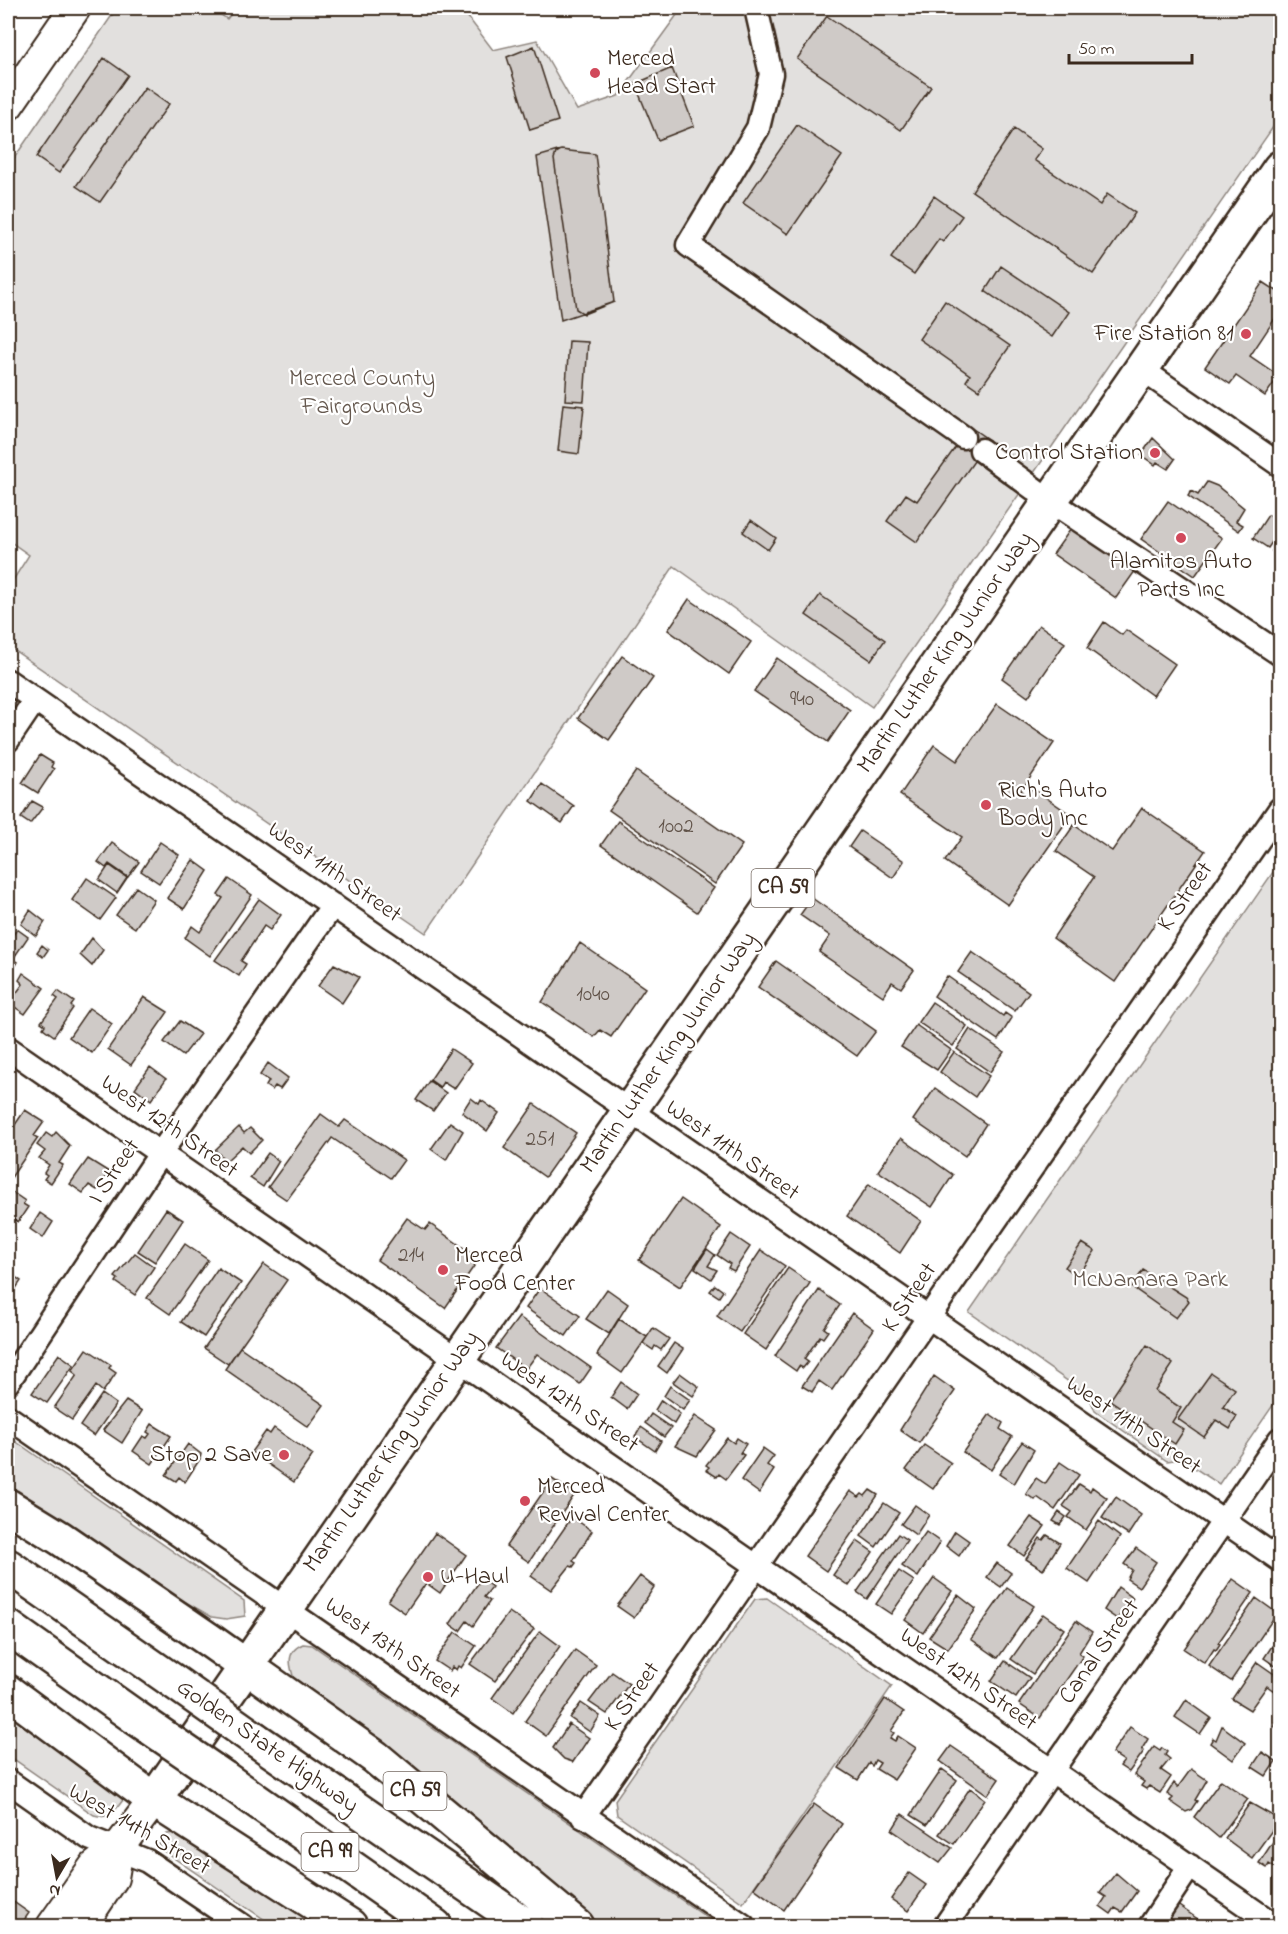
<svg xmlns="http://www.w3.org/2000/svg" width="1288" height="1934" viewBox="0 0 1288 1934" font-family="'Indie Flower',sans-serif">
  <rect width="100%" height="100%" fill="#fff"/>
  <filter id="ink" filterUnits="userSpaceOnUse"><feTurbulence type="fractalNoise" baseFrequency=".0167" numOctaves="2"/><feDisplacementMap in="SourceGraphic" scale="12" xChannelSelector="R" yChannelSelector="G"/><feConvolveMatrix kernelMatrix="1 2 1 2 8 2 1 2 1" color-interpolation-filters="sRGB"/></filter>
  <g filter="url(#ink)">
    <path fill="#e2e0de" stroke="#8e857e" stroke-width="1.5" d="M117,8H211L227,19L236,8H461L493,50L537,40L577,110L618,96L682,8H1280V117L872,707L674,566L426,933L8,646V588L29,555L8,540V167Z
      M1280,862V1395L1219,1484L1181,1459L1167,1461L1095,1411L1089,1396L969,1312Z
      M8,1436L244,1601L245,1616L226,1619L212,1617L152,1583L8,1487Z
      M767,1598L892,1686L743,1903L617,1815L615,1800L755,1599Z
      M303,1644L312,1645L719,1926H596L380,1748L296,1685C290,1668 284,1652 303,1644Z
      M8,1704L122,1791L123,1800C114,1812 110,1820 94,1815L8,1755Z
      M175,1833L333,1926H274L162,1850L159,1844L167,1834Z"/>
    <path fill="#cfcac7" stroke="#3b2a1e" stroke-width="1.5" d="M827,16L931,87L901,130L797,59Z
      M534,46L558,121L530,130L507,57Z
      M104,58L128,75L59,173L36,157Z
      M672,68L694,126L658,140L635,84Z
      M145,87L169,104L100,202L76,186Z
      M797,125L842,156L788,234L743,203Z
      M1014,129L1042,149L1034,160L1100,205L1107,194L1135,213L1093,274L972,191Z
      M561,150L595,154L614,302L584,314L576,309L554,159L556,153Z
      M561,150L595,154L614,302L561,320L537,157Z
      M934,196L962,216L943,242L939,239L914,274L891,258Z
      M1001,266L1069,312L1052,337L985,291Z
      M1263,282L1280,293V311L1250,356L1279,376L1265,396L1236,376L1230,384L1205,367Z
      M945,301L1010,346L979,390L966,381L970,375L919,339Z
      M569,341L588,342L584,401L565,400Z
      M563,404L584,406L579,454L558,451Z
      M970,427L989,440L917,542L887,521L906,494L917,501Z
      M1153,438L1175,459L1168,469L1157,462L1155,465L1141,455Z
      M1207,482L1217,486L1244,508L1236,521L1243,525L1239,531L1188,496L1191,491L1198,495Z
      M1168,501L1222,538L1195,576L1141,539Z
      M1268,515L1280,518V556L1272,551L1276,545L1272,542L1268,548L1253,538Z
      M751,520L776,538L768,550L743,532Z
      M1075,523L1138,567L1116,598L1053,554Z
      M820,595L885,640L871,660L806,615Z
      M689,599L751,642L729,674L668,630Z
      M1104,622L1122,635L1126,630L1175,664L1153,696L1087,648Z
      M1039,625L1065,643L1028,697L1002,678Z
      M622,656L653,678L609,740L578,718Z
      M777,658L850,710L828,742L754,691Z
      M997,704L1054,743L1021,791L1027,796L1032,788L1071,815L1008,905L945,861L962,837L900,795L934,745L957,761Z
      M40,755L53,763L51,767L54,769L38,793L22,783Z
      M636,771L742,845L715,884L609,810Z
      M542,784L574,806L562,823L531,801Z
      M32,801L43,807L30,824L21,818Z
      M1142,808L1205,851L1115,982L1053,938L1094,877L1056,851L1074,825L1112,851Z
      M618,821L714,888L697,912L601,845Z
      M860,831L904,861L893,878L849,847Z
      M160,842L179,855L159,883L141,871Z
      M112,843L139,862L128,877L109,864L106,868L98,862Z
      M193,860L208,871L184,909L167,898Z
      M109,865L127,878L117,893L99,880Z
      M87,878L116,898L100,920L72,900Z
      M229,879L252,895L210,956L185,938L192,926L200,932L223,898L218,895Z
      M136,887L154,900L135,928L116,915Z
      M812,898L914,970L901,988L892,982L883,996L819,952L830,936L800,915Z
      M259,899L281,915L270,930L264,926L241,961L246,964L239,976L215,960Z
      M30,910L45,922L36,936L21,924Z
      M17,929L28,937L15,956L8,951L10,944L8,942Z
      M92,938L103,950L92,966L80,955Z
      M580,943L645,988L611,1037L600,1030L594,1037L542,1002Z
      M42,945L48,950L43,957L37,952Z
      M972,952L1029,992L1015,1011L958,972Z
      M8,959L18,962L8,977Z
      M776,961L876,1031L857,1056L758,987Z
      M334,964L359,977L342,1003L318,986Z
      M23,973L44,988L25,1014L9,1003L23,984L19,980Z
      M947,976L1003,1016L1005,1013L1012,1018L998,1040L934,996Z
      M58,991L74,1002L71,1006L73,1008L54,1036L43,1028L45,1025L41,1022L58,999L54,996Z
      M144,997L168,1012L131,1065L108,1049Z
      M932,1002L967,1026L953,1046L918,1022Z
      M89,1008L112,1024L92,1053L69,1037Z
      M180,1021L200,1034L183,1056L164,1042Z
      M916,1025L951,1050L937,1070L901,1047Z
      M970,1029L1004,1052L990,1072L957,1049Z
      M451,1049L472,1063L454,1089L443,1082L440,1087L430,1080Z
      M954,1052L989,1076L975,1097L940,1072Z
      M268,1063L288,1078L280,1089L275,1086L272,1090L266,1086L269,1081L260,1075Z
      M150,1067L166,1079L151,1100L135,1088Z
      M429,1081L446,1093L433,1111L416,1100Z
      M935,1088L986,1124L965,1156L913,1120Z
      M471,1098L479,1104L481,1100L499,1113L487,1131L462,1112Z
      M534,1104L576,1133L545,1177L504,1148Z
      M25,1110L44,1122L34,1136L38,1138L8,1182V1135Z
      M321,1114L339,1127L345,1120L404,1160L391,1178L332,1138L287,1200L268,1187Z
      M450,1122L463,1131L446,1160L431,1149Z
      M239,1127L244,1133L250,1128L262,1140L249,1153L242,1146L226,1161L215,1150Z
      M56,1132L70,1146L59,1163L63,1165L51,1183L44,1179L47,1175L44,1173L49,1165L39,1158L45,1151L37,1145L46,1133L52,1137Z
      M901,1138L953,1175L932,1207L878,1171Z
      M268,1153L279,1161L263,1187L250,1178Z
      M88,1159L109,1172L97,1190L89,1185L83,1193L70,1184Z
      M869,1184L921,1221L900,1253L847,1216Z
      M12,1192L25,1201L23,1204L28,1207L18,1222L8,1215V1194L10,1195Z
      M681,1199L721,1227L680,1287L639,1260Z
      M166,1209L183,1220L155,1262L138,1251Z
      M40,1213L53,1222L43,1238L30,1229Z
      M407,1218L425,1230L430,1224L479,1259L445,1308L377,1260Z
      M731,1234L750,1247L734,1271L728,1268L730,1264L717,1255Z
      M1082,1243L1095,1251L1078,1276L1065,1267Z
      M185,1244L208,1260L170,1314L147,1298Z
      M707,1249L715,1255L708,1266L717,1270L711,1279L695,1268Z
      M761,1250L785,1266L740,1332L717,1316Z
      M135,1253L154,1267L135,1295L116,1282L118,1279L115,1277Z
      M264,1264L287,1280L228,1364L204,1348Z
      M218,1268L241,1283L204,1337L181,1322Z
      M788,1268L810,1283L766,1350L743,1334Z
      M1143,1270L1186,1297L1189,1301L1176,1318L1132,1287Z
      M8,1272L21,1281L8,1300Z
      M715,1285L723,1291L719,1297L710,1291Z
      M540,1288L580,1316L566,1336L526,1308Z
      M607,1289L628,1304L609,1334L586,1319Z
      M819,1290L840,1305L824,1328L828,1331L823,1338L820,1336L804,1359L808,1362L803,1368L799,1366L796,1371L775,1356Z
      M852,1313L874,1329L832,1390L819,1381L812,1392L802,1386Z
      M519,1317L591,1368L580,1384L537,1354L526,1369L496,1348Z
      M619,1319L647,1337L622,1373L597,1355Z
      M653,1328L669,1339L661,1350L655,1346L653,1350L643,1343Z
      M674,1343L683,1349L667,1373L658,1366Z
      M1147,1345L1173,1364L1155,1391L1181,1408L1172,1422L1184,1430L1175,1444L1110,1400Z
      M240,1347L324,1405L308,1427L225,1369Z
      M87,1349L111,1365L109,1368L116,1373L103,1392L96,1386L72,1420L54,1408L77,1375L72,1371Z
      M59,1354L74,1365L47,1403L32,1393Z
      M680,1373L699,1387L693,1396L673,1382Z
      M1211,1373L1235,1389L1223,1407L1237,1416L1230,1429L1216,1420L1204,1437L1178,1419Z
      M934,1376L955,1391L919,1443L900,1430Z
      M621,1382L637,1394L627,1409L611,1397Z
      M670,1386L690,1400L683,1410L664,1396Z
      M102,1394L116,1404L94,1436L80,1426Z
      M661,1400L680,1414L674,1424L655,1410Z
      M126,1401L142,1411L122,1443L103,1430Z
      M651,1414L671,1428L664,1437L645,1423Z
      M990,1414L1003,1423L1000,1429L1012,1437L991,1470L963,1452Z
      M695,1416L716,1430L697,1456L675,1446Z
      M152,1424L171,1436L152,1464L133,1451L143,1436L147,1438L150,1434L147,1432Z
      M641,1427L661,1441L655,1451L635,1437Z
      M274,1428L313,1455L294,1482L251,1452L266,1431L270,1434Z
      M727,1438L734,1443L737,1438L746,1444L740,1453L744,1455L726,1479L719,1474L717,1477L706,1470L709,1467L706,1465Z
      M1022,1442L1034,1450L1014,1484L999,1474Z
      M188,1444L201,1454L200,1459L185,1482L179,1477L176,1481L166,1475Z
      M924,1445L951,1463L933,1489L906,1470Z
      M763,1448L774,1456L767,1465L774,1470L759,1493L741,1480Z
      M1060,1462L1079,1475L1055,1510L1037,1497L1035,1500L1026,1494L1036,1478L1045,1484Z
      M552,1479L575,1494L529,1562L506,1546Z
      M1079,1484L1090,1491L1092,1487L1107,1498L1086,1530L1068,1517L1072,1512L1063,1506Z
      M870,1490L878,1495L826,1571L805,1556L850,1491L859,1497L862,1494L865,1496Z
      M1116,1497L1141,1515L1128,1535L1102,1518Z
      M884,1503L899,1513L876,1547L861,1536Z
      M915,1505L929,1515L916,1535L901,1524Z
      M1059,1512L1066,1517L1060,1525L1053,1521Z
      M572,1517L592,1531L573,1561L576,1563L573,1567L570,1566L551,1590L531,1576Z
      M1031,1517L1045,1526L1024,1556L1010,1546Z
      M1099,1521L1120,1537L1089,1583L1067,1568Z
      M955,1531L969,1541L959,1556L946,1546Z
      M926,1532L940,1542L918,1577L902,1566Z
      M435,1533L466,1555L440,1593L426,1583L405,1613L388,1601Z
      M898,1534L907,1540L867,1599L857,1592Z
      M1047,1535L1060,1543L1043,1570L1026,1559L1040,1538L1043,1540Z
      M857,1541L873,1552L849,1586L833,1575Z
      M1136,1548L1156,1562L1139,1587L1127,1579L1132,1570L1124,1564Z
      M997,1563L1011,1573L1001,1587L987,1577Z
      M899,1571L914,1581L891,1614L876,1604Z
      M640,1576L654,1587L634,1618L617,1606Z
      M934,1578L952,1591L923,1633L905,1620Z
      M481,1579L492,1587L484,1597L490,1601L473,1626L467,1621L460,1631L450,1624Z
      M1233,1579L1253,1593L1218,1643L1220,1644L1216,1650L1214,1649L1205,1663L1184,1649Z
      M1118,1587L1133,1598L1117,1619L1104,1610Z
      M1007,1588L1034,1606L998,1658L971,1639Z
      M958,1595L976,1609L948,1649L929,1637Z
      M1256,1598L1277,1613L1231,1681L1209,1666Z
      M509,1612L534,1629L495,1681L470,1664Z
      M1043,1614L1064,1629L1033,1674L1011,1659Z
      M1076,1621L1092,1632L1079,1653L1083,1656L1040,1718L1019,1704Z
      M540,1631L560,1646L513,1713L492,1698Z
      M455,1632L476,1646L461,1668L458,1666L456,1670L452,1667L450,1671L435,1661Z
      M1272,1646L1280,1650V1669L1264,1658Z
      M575,1650L596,1665L546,1736L525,1721Z
      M1005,1661L1030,1678L1016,1698L991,1681Z
      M1257,1662L1280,1678V1682L1274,1691L1267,1686L1250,1710L1232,1699Z
      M612,1672L629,1684L607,1714L589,1702Z
      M885,1699L904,1712L891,1731L894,1733L890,1738L895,1741L898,1736L916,1748L894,1780L876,1769L880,1763L875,1760L872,1766L869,1763L858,1780L839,1768Z
      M1186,1700L1211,1718L1200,1734L1175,1717Z
      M581,1703L600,1716L590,1732L570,1718Z
      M1280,1714V1731L1274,1726Z
      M569,1724L589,1738L573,1762L564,1759L553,1748Z
      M1222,1726L1245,1743L1233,1760L1210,1743L1213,1738L1216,1740Z
      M1130,1727L1148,1739L1142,1749L1144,1751L1129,1772L1120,1766L1124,1761L1112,1753Z
      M951,1746L999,1779L988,1795L940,1761Z
      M1154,1747L1160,1751L1162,1748L1167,1752L1165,1755L1170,1759L1161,1770L1171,1777L1160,1793L1149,1786L1146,1789L1141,1786L1144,1782L1134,1775Z
      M1262,1752L1276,1761L1266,1776L1252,1767Z
      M942,1769L957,1780L927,1825L911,1815Z
      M1191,1769L1207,1780L1195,1800L1197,1801L1191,1810L1186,1812L1170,1801L1173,1798L1167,1794L1174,1783L1178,1787Z
      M1221,1780L1248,1799L1219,1838L1194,1817Z
      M970,1788L985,1799L954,1844L939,1834Z
      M1250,1803L1273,1816L1278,1822L1252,1858L1225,1838Z
      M814,1804L842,1824L784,1910L754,1888Z
      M902,1814L952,1848L940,1863L892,1830Z
      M1280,1831V1871L1269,1864L1267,1868L1259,1863Z
      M909,1873L926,1885L908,1911L891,1899Z
      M1116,1873L1137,1891L1122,1912L1115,1908L1111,1914L1100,1906L1106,1897L1100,1893Z
      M8,1898L29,1913L20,1926H8Z
      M1176,1904L1205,1924L1203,1926H1165L1162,1924Z"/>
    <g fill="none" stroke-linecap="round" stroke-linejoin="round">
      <g stroke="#3b2a1e" stroke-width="27">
        <path id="minor" d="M756,8L771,74L758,128L688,245L963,437
          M1141,369L1280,465
          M981,450L1052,502L1280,654
          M8,681L1280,1560
          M8,740L35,700
          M8,1048L1276,1926
          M8,1382L160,1154L333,905
          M8,1417L744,1926
          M8,1781L89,1838L147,1861L243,1926
          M583,1817L1280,809
          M945,1926L1280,1439
          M1150,1926L1190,1866"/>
      </g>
      <g stroke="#3b2a1e" stroke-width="34">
        <path id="major" d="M8,105L75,8
          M52,1926L94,1867L118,1848L154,1800
          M81,1926L113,1878L118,1848"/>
      </g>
      <g stroke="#3b2a1e" stroke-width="38">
        <path id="highway" d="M8,1506L60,1538L209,1640L375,1757L577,1926
          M8,1566L170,1679
          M8,1627L135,1717
          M8,1692L154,1800L350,1926
          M255,1739L527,1926
          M224,1778L435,1926
          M154,1800L1280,168"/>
      </g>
      <use href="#minor" stroke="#fff" stroke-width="22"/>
      <use href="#major" stroke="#fff" stroke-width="30"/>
      <use href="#highway" stroke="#fff" stroke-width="33"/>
      <g stroke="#3b2a1e" stroke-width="38" stroke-linecap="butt">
        <path id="highway-bridge" d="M170,1679L255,1739
          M135,1717L224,1778"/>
      </g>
      <use href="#highway-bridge" stroke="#fff" stroke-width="33"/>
    </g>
  </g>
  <g fill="#d1495b" stroke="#fff" stroke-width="2">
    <circle cx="595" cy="73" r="6"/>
    <circle cx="1246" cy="334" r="6"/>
    <circle cx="1155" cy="453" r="6"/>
    <circle cx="1181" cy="538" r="6"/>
    <circle cx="986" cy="805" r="6"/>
    <circle cx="443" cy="1270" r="6"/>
    <circle cx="284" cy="1455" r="6"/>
    <circle cx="525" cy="1501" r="6"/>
    <circle cx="428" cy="1577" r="6"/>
  </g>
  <g text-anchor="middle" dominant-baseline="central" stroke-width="4.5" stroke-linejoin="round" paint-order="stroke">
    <g font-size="21" fill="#605248">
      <text x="802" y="700">940</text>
      <text x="676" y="827">1002</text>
      <text x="593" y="995">1040</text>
      <text x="540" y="1140">251</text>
      <text x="411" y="1256">214</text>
    </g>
    <g fill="#fff" stroke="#766a62" stroke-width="1.5">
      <rect x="751.5" y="869" width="63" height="38" rx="4.5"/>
      <rect x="383.5" y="1772" width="63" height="38" rx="4.5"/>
      <rect x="301.5" y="1833" width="57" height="38" rx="4.5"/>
    </g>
    <g font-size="22" font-weight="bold" fill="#3b2a1e">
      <text x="783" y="888">CA 59</text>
      <text x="415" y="1791">CA 59</text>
      <text x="330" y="1852">CA 99</text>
    </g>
    <g font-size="24" fill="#3b2a1e" stroke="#fff" text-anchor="start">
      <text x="607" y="59">Merced<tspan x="607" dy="28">Head Start</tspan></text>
      <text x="1234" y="334" text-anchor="end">Fire Station 81</text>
      <text x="1143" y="453" text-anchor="end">Control Station</text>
      <text x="1181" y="562" text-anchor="middle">Alamitos Auto<tspan x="1181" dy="28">Parts Inc</tspan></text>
      <text x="998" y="791">Rich's Auto<tspan x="998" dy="28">Body Inc</tspan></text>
      <text x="455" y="1256">Merced<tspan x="455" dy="28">Food Center</tspan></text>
      <text x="272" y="1455" text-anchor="end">Stop 2 Save</text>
      <text x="537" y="1487">Merced<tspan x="537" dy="28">Revival Center</tspan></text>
      <text x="440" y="1577">U-Haul</text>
    </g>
    <g font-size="24" fill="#65584e" stroke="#fff">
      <text x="362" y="379">Merced County<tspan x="362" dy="28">Fairgrounds</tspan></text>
      <text x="1150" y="1280">McNamara Park</text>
    </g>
    <g font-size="24" fill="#3b2a1e" stroke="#fff">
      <text transform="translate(946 653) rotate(-55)">Martin Luther King Junior Way</text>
      <text transform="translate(334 873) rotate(35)">West 11th Street</text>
      <text transform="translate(1186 897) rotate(-55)">K Street</text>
      <text transform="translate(669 1053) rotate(-55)">Martin Luther King Junior Way</text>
      <text transform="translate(169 1127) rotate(35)">West 12th Street</text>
      <text transform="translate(732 1151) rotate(35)">West 11th Street</text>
      <text transform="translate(115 1172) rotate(-56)">I Street</text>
      <text transform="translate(910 1298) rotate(-56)">K Street</text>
      <text transform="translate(569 1403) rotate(34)">West 12th Street</text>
      <text transform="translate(1133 1426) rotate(34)">West 11th Street</text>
      <text transform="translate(392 1452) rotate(-55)">Martin Luther King Junior Way</text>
      <text transform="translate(392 1649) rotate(35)">West 13th Street</text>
      <text transform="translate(1100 1652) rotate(-55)">Canal Street</text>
      <text transform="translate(968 1680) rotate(35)">West 12th Street</text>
      <text transform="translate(633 1697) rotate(-55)">K Street</text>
      <text transform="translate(267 1747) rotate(35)">Golden State Highway</text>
      <text transform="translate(139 1830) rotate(30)">West 14th Street</text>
    </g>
  </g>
  <rect width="1288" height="1934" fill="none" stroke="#fff" stroke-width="30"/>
  <rect x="15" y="15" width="1258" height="1904" fill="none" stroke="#3b2a1e" stroke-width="2" filter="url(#ink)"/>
  <g transform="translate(57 1877) rotate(190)" stroke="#ffffff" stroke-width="4.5" paint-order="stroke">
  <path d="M0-4.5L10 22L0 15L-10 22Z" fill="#3b2a1e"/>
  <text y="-9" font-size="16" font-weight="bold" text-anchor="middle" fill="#3b2a1e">N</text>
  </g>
  <path d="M1069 54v9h123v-9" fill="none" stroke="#3b2a1e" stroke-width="3"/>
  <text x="1078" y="54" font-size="18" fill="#3b2a1e" stroke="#ffffff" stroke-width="4.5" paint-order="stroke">50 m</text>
</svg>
